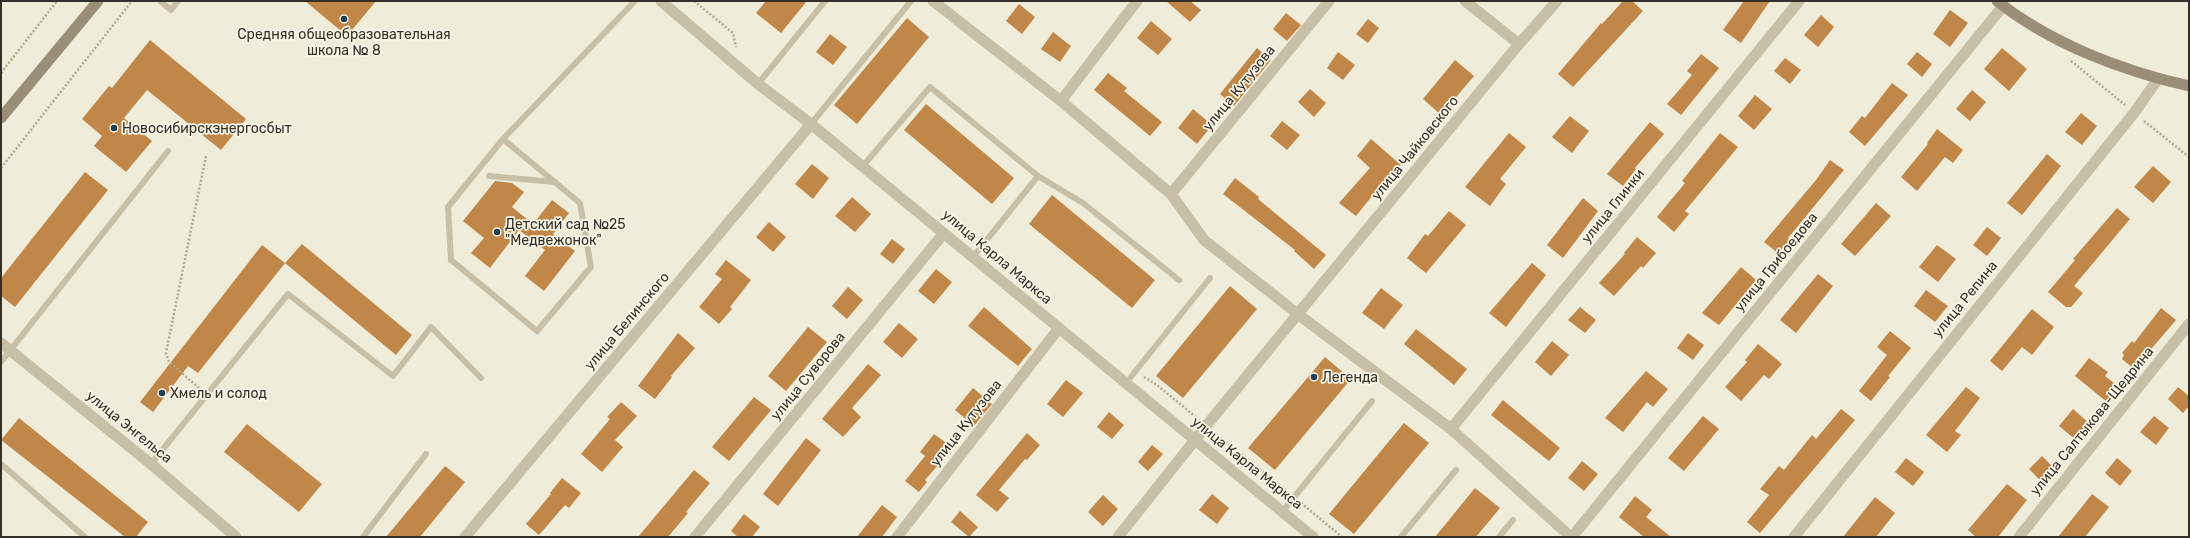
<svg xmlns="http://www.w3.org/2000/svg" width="2190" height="538" viewBox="0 0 2190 538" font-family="Rubik,sans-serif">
  <rect width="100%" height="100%" fill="#f0ecda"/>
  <path fill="#c08748" d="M305,1H376L347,36Z
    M766,1H807L781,33L756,13Z
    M1166,1H1190L1201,10L1190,22Z
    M1623,1H1632L1643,11L1573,87L1558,74L1601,23L1602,24Z
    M1744,1H1770L1741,43L1723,30Z
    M1019,4L1035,17L1022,34L1006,21Z
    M1950,10L1968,23L1950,47L1933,34Z
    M1286,13L1301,25L1287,41L1273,29Z
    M1821,15L1834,27L1818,47L1804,35Z
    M907,18L929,37L857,124L834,105Z
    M1368,19L1379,28L1368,43L1356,34Z
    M1151,21L1172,39L1158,55L1137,38Z
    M1053,32L1071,46L1060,62L1041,49Z
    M830,34L847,47L833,65L816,52Z
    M150,40L246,119L221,150L147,90L124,118L152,141L126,172L94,146L102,136L82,119L109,86L112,88Z
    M1257,48L1271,60L1234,106L1220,94Z
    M2002,48L2027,69L2009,91L1984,69Z
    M1338,52L1355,65L1343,80L1327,68Z
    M1917,52L1932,64L1922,77L1907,64Z
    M1701,54L1719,68L1681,115L1667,104L1692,75L1687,71Z
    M1785,58L1801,70L1790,84L1774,71Z
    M1455,60L1474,76L1441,115L1423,99Z
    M1108,73L1127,88L1124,91L1162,122L1150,136L1094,90Z
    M1892,83L1908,95L1865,146L1849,132L1862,116L1865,118Z
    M1310,89L1326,103L1314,117L1298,102Z
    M1972,90L1986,102L1970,121L1956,109Z
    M1755,95L1772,109L1754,130L1738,116Z
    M926,104L1014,178L992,204L904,130Z
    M1193,109L1212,125L1197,144L1178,128Z
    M2081,113L2097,126L2082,145L2065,132Z
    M1570,116L1589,131L1572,153L1552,137Z
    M1282,121L1300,135L1287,150L1270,136Z
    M1650,122L1664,134L1635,168L1636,169L1623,186L1607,174Z
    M1937,129L1963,150L1953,163L1945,157L1917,191L1901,177L1928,144L1927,143Z
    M1509,133L1526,147L1500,179L1506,184L1490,206L1465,187Z
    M1720,133L1738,147L1685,211L1689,214L1674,232L1657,217L1685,183L1682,181Z
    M1371,139L1401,165L1386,183L1384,181L1356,216L1339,203L1370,168L1357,156Z
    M2047,154L2061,166L2022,215L2007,203Z
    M1830,160L1844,170L1788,238L1791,240L1779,254L1764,242L1816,180Z
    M812,164L829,178L813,199L795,184Z
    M2153,166L2171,182L2153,203L2134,187Z
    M85,172L108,190L15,307L1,296V278Z
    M1235,178L1259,197L1258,199L1326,255L1314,269L1294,251L1295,250L1223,194Z
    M495,181L512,183L524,192L512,207L533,224L552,200L569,213L553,234L575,251L544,291L525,276L545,250L519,230L490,268L471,253L484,238L463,221Z
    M1052,195L1155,280L1132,308L1029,224Z
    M852,197L871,214L855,232L835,216Z
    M1583,198L1598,211L1563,258L1547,245Z
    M1876,203L1891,216L1855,256L1841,244Z
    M2117,208L2130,219L2074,286L2083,293L2071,307H2066L2048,292L2075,260L2073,259Z
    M1449,211L1466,225L1426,273L1407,258L1425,234L1428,236Z
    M769,222L786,237L773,252L756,237Z
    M1987,227L2001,238L1987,256L1973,245Z
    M1637,237L1656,253L1643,268L1641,266L1614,296L1599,283L1625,254L1624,253Z
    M892,239L905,249L893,264L880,254Z
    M302,244L412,335L396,355L285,263Z
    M262,245L285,263L198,373L188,366L153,412L140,402Z
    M1937,245L1956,259L1938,282L1919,267Z
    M726,260L751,280L730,307L732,309L719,324L699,307L722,279L715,274Z
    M1532,263L1546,275L1506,327L1489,313Z
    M1741,267L1756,280L1719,325L1702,313Z
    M936,269L952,282L934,304L918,291Z
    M1818,274L1833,286L1796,333L1780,320Z
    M1230,286L1257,309L1183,398L1156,376Z
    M848,287L863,300L847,319L832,306Z
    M1381,288L1403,305L1384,329L1362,313Z
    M1926,290L1948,306L1935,322L1914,306Z
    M984,307L1032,349L1018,366L968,326Z
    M1580,307L1596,320L1585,333L1568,320Z
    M2161,308L2176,320L2134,369L2122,359L2124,355L2122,353L2132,341L2134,343Z
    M2032,309L2054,327L2032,355L2022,347L2002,371L1990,361Z
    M899,323L918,339L902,358L883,342Z
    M808,327L827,342L786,391L768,376Z
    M1416,329L1467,369L1454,385L1404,344Z
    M1890,331L1911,348L1888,376L1890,377L1871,401L1859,391L1887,355L1877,347Z
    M678,333L695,348L671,376L672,377L655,399L638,386Z
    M1688,333L1704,345L1693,360L1677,348Z
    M1552,341L1569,355L1551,376L1535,362Z
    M1758,344L1782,364L1769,379L1764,375L1741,401L1725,387L1747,362L1745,360Z
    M1325,357L1351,379L1275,470L1248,448Z
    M2089,358L2108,372L2105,376L2119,387L2107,402L2075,376Z
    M868,364L881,375L852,408L861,417L843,437L822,419Z
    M1646,371L1668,389L1653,407L1647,402L1623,432L1605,418Z
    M1066,380L1083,393L1063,417L1047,404Z
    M1966,387L1980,398L1955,431L1961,435L1947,452L1926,435Z
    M2178,387L2189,396V406L2183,413L2168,399Z
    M973,388L992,404L974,426L955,410Z
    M754,397L771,410L729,461L712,447Z
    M1503,400L1560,448L1549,461L1491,415Z
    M621,402L637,416L615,440L623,447L602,472L581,454L610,419L607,417Z
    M1841,409L1855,420L1760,533L1747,522L1769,495L1760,489L1779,466L1784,470L1812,435L1816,439Z
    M2073,409L2090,424L2076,440L2059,426Z
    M1109,412L1124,425L1112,439L1097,427Z
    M1703,416L1719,429L1684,471L1668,458Z
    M2154,416L2169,428L2156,445L2140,432Z
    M19,418L148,522L136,537H125L1,440Z
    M1404,423L1429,443L1354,534L1329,514Z
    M247,424L322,484L299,512L224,452Z
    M1027,433L1040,445L1027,460L1025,459L999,490L1009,498L997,512L976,495Z
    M934,434L953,448L925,480L927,482L919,492L905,481L925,456L920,452Z
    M806,438L821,450L778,506L763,494Z
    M1152,445L1163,454L1148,471L1138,462Z
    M2042,456L2056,470L2043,483L2029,469Z
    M1906,458L1924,472L1913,486L1895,472Z
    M2117,458L2132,471L2120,486L2105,473Z
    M1582,461L1598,474L1584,491L1568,478Z
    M445,466L465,482L420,537H386Z
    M694,470L710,483L686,512L688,513L668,537H638Z
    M562,478L581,493L569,508L565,505L539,535L526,524L551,494L550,493Z
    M2007,484L2027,500L1998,537H1976L1968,530Z
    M1475,488L1500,508L1476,537H1435Z
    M1212,494L1229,508L1217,524L1199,510Z
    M2092,494L2109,507L2085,537H2058Z
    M1103,495L1118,509L1103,526L1088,512Z
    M1635,496L1652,510L1646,517L1671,537H1644L1619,517Z
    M1875,497L1895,513L1876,537H1843Z
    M882,505L897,517L882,537H857Z
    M960,511L978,527L969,537L951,522Z
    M744,514L760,527L752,537H738L731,531Z"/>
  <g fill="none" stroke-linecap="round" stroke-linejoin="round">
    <path stroke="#b3a991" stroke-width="2.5" stroke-dasharray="2 2" stroke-linecap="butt" d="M694,1L733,33L736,47
      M2071,61L2125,105
      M1,73L57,1
      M2144,121L2189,157
      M1,168L132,1
      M1144,377L1157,385L1197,418
      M199,388L169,362L166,353L206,156
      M1216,434L1287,491
      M1301,503L1342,537"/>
    <path stroke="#c7bfa7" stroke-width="6" d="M160,1L171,10L178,1
      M758,84L825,1
      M811,124L911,1
      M503,139L580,203L591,267L537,331L451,260L448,207L503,139L635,1
      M863,166L930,87L1038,176L973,257
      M489,176L555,182
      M1038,176L1083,203L1179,280
      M1,362L168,151
      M1126,383L1210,278
      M1,464L85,537
      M151,464L288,294L393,376L431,327L481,378
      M1282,512L1372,401
      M363,537L426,454
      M1401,537L1456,470
      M1499,537L1513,520"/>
    <path stroke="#c7bfa7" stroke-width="11" d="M661,1L758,84L811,124L1313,537
      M933,1L1061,101L1171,194L1204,240L1299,315L1451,429L1571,537
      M1465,1L1519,44
      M1061,101L1137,1
      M1171,194L1329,1
      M1,343L151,464L236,537
      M1451,429L1799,1
      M465,537L811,124
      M695,537L944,233
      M897,537L1059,328
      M1118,537L1206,426L1519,44L1557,1
      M1572,537L2003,6
      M1794,537L2134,113L2158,79
      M2019,537L2189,324"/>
    <path stroke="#9b8e78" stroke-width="11" d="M1997,1C2051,44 2123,71 2189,86
      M1,118L98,1"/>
  </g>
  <g fill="#1f4153" stroke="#f8f5e6" stroke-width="1.5">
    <circle cx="344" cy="19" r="4"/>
    <circle cx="114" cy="128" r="4"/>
    <circle cx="497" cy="232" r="4"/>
    <circle cx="1314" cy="377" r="4"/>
    <circle cx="162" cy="393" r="4"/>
  </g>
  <g text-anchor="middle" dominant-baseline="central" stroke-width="3.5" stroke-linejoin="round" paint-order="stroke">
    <g font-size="14" fill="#342f27" stroke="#f8f5e6" text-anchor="start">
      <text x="344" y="34" text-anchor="middle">Средняя общеобразовательная<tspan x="344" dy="16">школа № 8</tspan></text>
      <text x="122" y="128">Новосибирскэнергосбыт</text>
      <text x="505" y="224">Детский сад №25<tspan x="505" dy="16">"Медвежонок"</tspan></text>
      <text x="1322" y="377">Легенда</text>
      <text x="170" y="393">Хмель и солод</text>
    </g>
    <g font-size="14" fill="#342f27" stroke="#f8f5e6">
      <text transform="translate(1239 88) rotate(-51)">улица Кутузова</text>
      <text transform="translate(1415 148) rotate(-51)">улица Чайковского</text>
      <text transform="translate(1613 206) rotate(-51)">улица Глинки</text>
      <text transform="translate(997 257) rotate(40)">улица Карла Маркса</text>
      <text transform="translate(1776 262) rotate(-51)">улица Грибоедова</text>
      <text transform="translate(1965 299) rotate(-51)">улица Репина</text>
      <text transform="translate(627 321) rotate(-50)">улица Белинского</text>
      <text transform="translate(808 376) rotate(-51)">улица Суворова</text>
      <text transform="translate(2092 421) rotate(-51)">улица Салтыкова-Щедрина</text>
      <text transform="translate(966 423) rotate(-52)">улица Кутузова</text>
      <text transform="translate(129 427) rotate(39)">улица Энгельса</text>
      <text transform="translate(1247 463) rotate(39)">улица Карла Маркса</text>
    </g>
  </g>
  <rect width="2190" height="538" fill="none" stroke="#342f27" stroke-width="4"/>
</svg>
